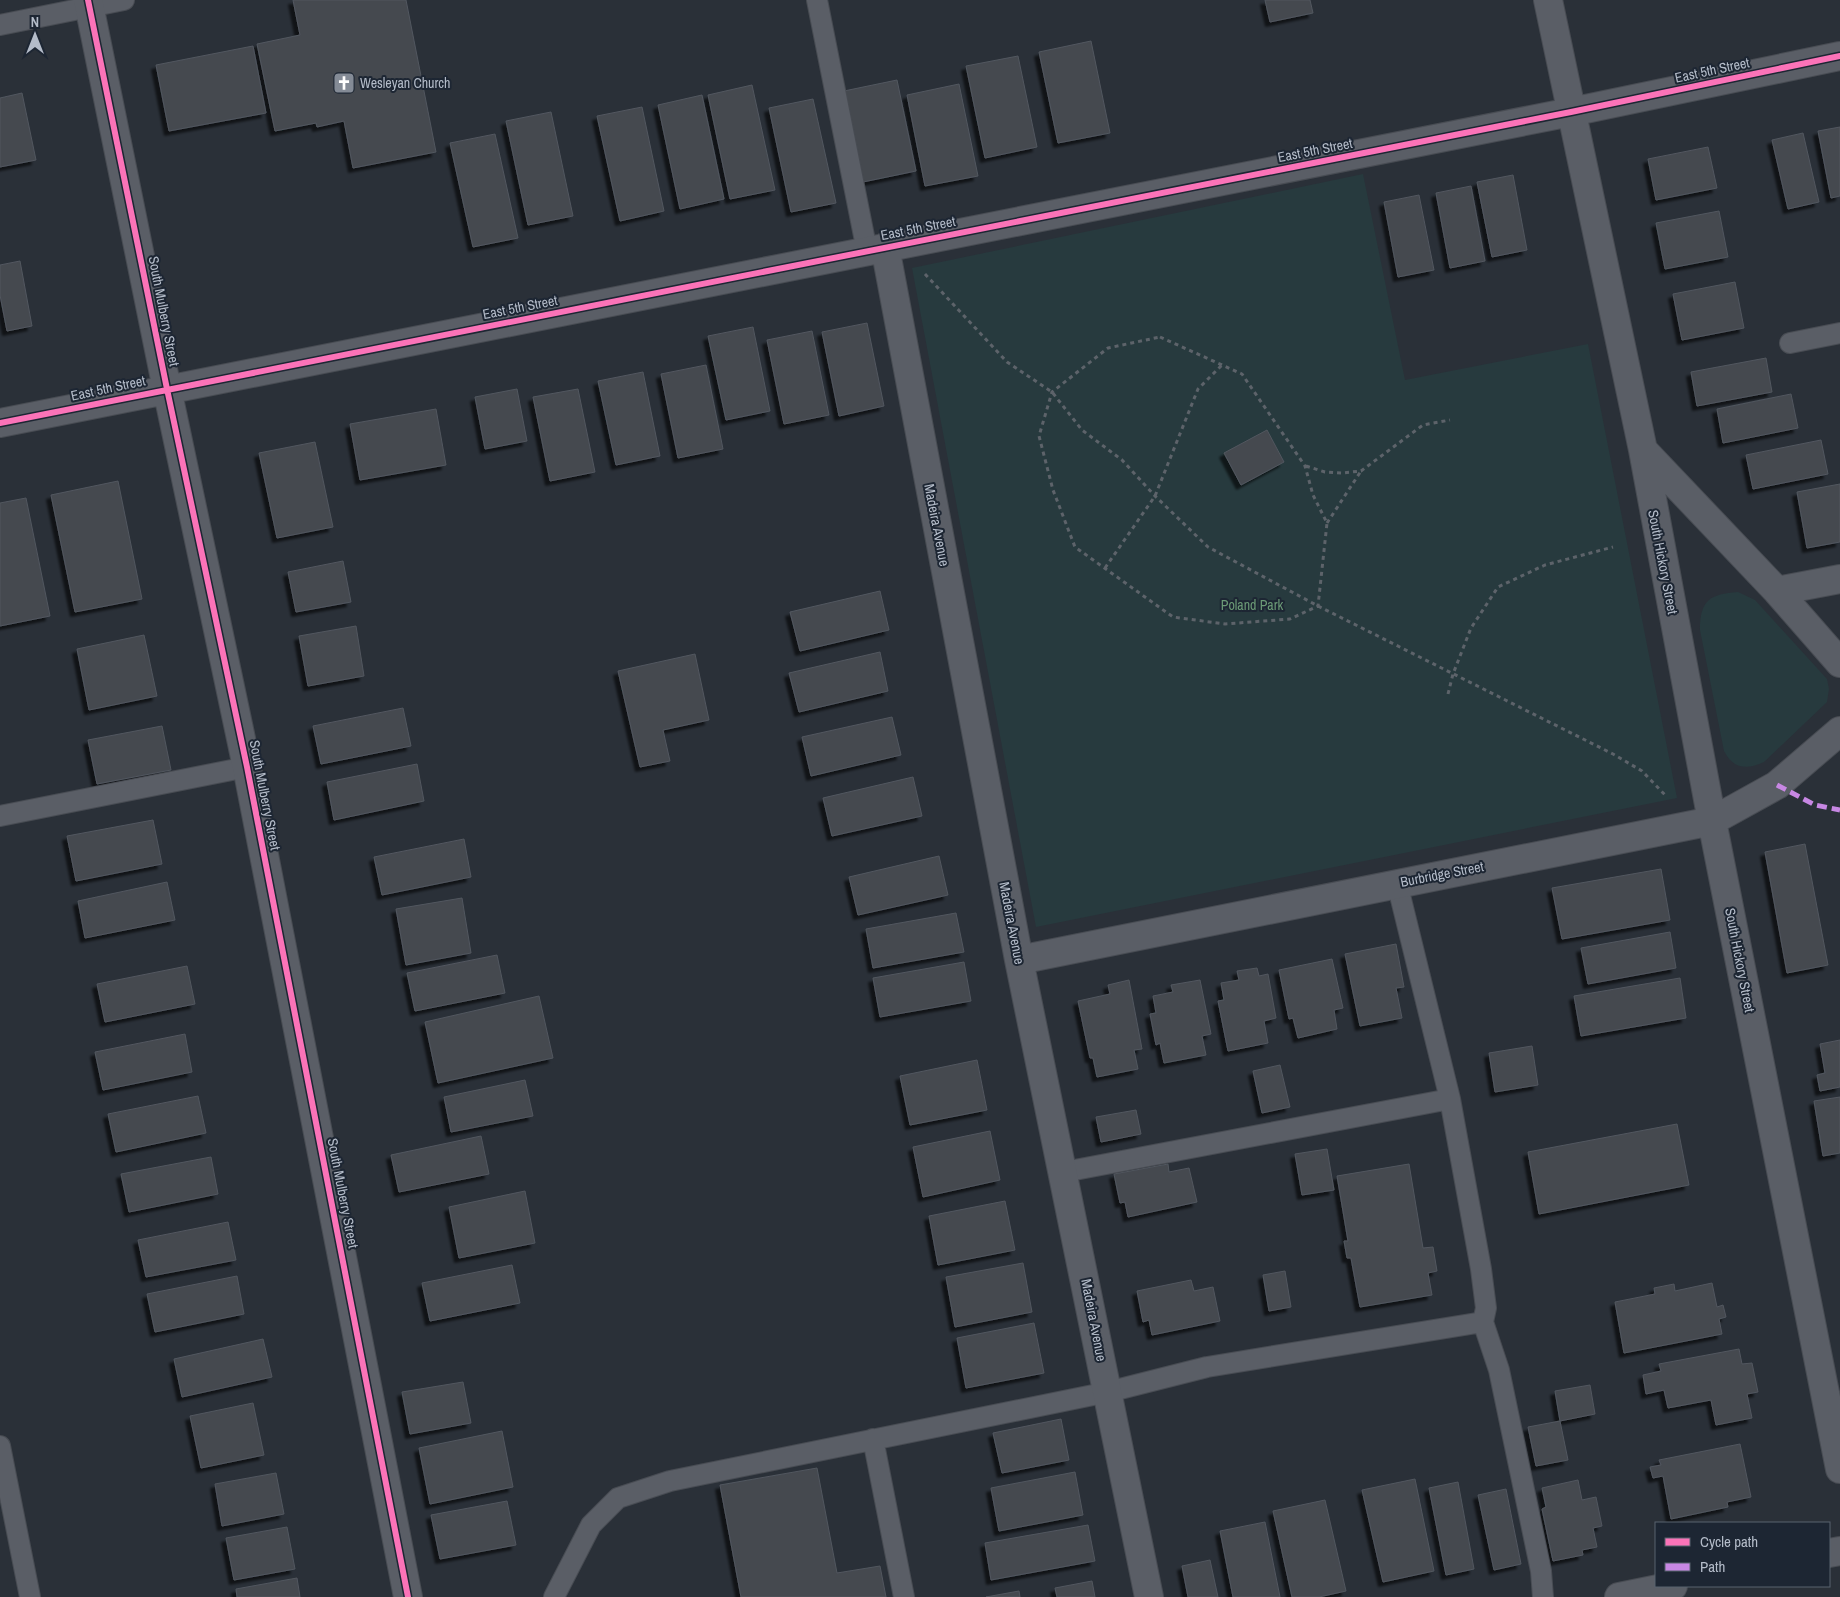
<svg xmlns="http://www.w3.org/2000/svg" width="1840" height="1597" viewBox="0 0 1840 1597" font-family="'Archivo Narrow',sans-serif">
  <defs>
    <filter id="shadow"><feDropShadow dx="-4.5" dy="4.5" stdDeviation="1" flood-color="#0009"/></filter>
  </defs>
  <rect width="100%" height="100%" fill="#2a3038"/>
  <path fill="#273a3e" d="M1363,174L1405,380L1588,344L1677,798L1036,927L912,268Z
    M1738,592L1755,600L1827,679L1829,689L1827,702L1764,762C1747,770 1733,769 1724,751L1700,630C1700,600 1710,594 1738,592Z"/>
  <path fill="#444950" stroke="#52575f" filter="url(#shadow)" d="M293,0H406L436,152L353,168L344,121L317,127L316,123L275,131L257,44L300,35Z
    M1265,0H1310L1313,13L1270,22Z
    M1091,41L1110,133L1058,143L1039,52Z
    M253,46L266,113L169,131L156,65Z
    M1018,56L1037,147L985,158L966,66Z
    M897,80L916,171L863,182L844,91Z
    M959,84L978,176L925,186L907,95Z
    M752,85L775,190L730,199L708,95Z
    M22,93L36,160L0,167V98Z
    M702,95L724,199L680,209L658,105Z
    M813,99L836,203L791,212L769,108Z
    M642,107L664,211L620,221L597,116Z
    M551,112L573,216L528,225L506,121Z
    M1840,127V196L1831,198L1818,131Z
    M1803,133L1819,202L1788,209L1772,140Z
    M495,134L518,238L473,247L450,143Z
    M1708,147L1717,188L1656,200L1648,159Z
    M1513,175L1527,250L1492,257L1477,182Z
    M1471,186L1485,261L1450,268L1436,193Z
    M1419,195L1434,270L1398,277L1384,202Z
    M1719,211L1728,257L1665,269L1656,223Z
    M20,261L32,326L7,331L0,295V265Z
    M1735,282L1744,328L1682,340L1673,294Z
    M867,323L884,406L839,416L822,332Z
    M753,327L770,411L726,420L708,336Z
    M812,331L829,415L784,424L767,340Z
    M1766,358L1772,392L1697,406L1691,372Z
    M706,365L723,449L678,458L661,374Z
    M643,372L660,456L616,465L598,381Z
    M517,389L527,441L485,449L475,397Z
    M578,389L595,472L550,481L533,397Z
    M1791,394L1798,428L1723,443L1717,409Z
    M436,409L446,465L360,480L350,424Z
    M1267,430L1284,462L1241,485L1224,453Z
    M1821,440L1828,474L1753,489L1746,455Z
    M315,442L333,527L277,538L259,453Z
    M118,481L142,599L75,612L51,495Z
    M1840,484V542L1807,548L1797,492Z
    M26,498L50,616L0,626V503Z
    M343,561L351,602L296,612L288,572Z
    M880,591L889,630L800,651L790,612Z
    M356,626L364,676L308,686L299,636Z
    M144,635L157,696L89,710L77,649Z
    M880,652L888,691L799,712L789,673Z
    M695,654L709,720L663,730L670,761L640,767L618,671Z
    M403,708L411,746L321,764L313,726Z
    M892,717L901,755L811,776L802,737Z
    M162,726L171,770L97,784L88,740Z
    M417,764L424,801L334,820L327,782Z
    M913,777L922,816L832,836L823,798Z
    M153,820L162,864L76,881L67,836Z
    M464,839L471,877L382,895L374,857Z
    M1805,844L1828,965L1787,973L1765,852Z
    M939,856L948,895L858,915L849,877Z
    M1661,869L1670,920L1562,939L1552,888Z
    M167,882L175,920L85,938L78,901Z
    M462,898L471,953L406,965L396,909Z
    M956,913L964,952L873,968L866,929Z
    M1670,932L1676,968L1588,984L1581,948Z
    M1396,944L1404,987L1396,988L1402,1018L1360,1026L1345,954Z
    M497,955L505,993L415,1011L407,973Z
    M1332,959L1343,1008L1334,1010L1337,1029L1298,1038L1293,1018L1289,1019L1279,970Z
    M964,962L971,1001L880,1017L873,978Z
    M187,966L195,1004L105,1022L97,984Z
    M1257,968L1259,976L1268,974L1276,1018L1264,1021L1268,1043L1228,1051L1218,1001L1224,1000L1221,983L1239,980L1237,971Z
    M1680,978L1686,1018L1581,1036L1574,996Z
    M1129,980L1142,1049L1134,1050L1138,1069L1097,1077L1093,1058H1090L1078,1001L1110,994L1108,985Z
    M1200,980L1211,1034L1202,1036L1206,1055L1164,1063L1160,1043L1156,1045L1150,1014L1156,1013L1153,996L1173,992L1171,985Z
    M539,996L553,1058L438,1083L425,1022Z
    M185,1034L192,1072L103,1090L95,1052Z
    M1840,1040V1087L1820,1091L1817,1075L1825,1073L1820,1044Z
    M1532,1046L1538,1085L1495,1092L1489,1053Z
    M977,1060L987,1110L910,1125L900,1076Z
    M1280,1065L1290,1107L1262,1113L1253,1071Z
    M525,1080L533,1116L451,1132L444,1097Z
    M198,1096L206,1133L116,1152L108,1114Z
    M1840,1097V1153L1823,1156L1814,1101Z
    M1136,1110L1141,1134L1101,1142L1096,1117Z
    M1677,1124L1689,1185L1539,1214L1528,1152Z
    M990,1131L1000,1180L923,1197L913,1147Z
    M481,1136L489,1174L399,1192L391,1155Z
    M1327,1149L1334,1190L1302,1195L1295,1154Z
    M211,1157L218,1194L129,1212L121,1174Z
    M1168,1164L1169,1172L1189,1168L1197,1202L1128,1217L1125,1202L1120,1203L1114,1174Z
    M1409,1164L1423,1248L1433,1247L1437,1271L1428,1273L1432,1295L1360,1307L1351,1258H1347L1344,1241H1348L1337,1176Z
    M525,1191L535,1243L459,1258L449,1207Z
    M1005,1201L1015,1250L938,1265L929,1216Z
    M228,1222L236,1260L146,1277L138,1240Z
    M1023,1263L1032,1312L955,1327L946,1277Z
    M512,1265L520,1303L430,1321L422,1283Z
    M1285,1271L1291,1307L1269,1311L1263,1275Z
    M237,1276L244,1314L155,1332L147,1294Z
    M1191,1280L1194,1291L1213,1287L1220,1321L1152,1335L1149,1320L1143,1322L1137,1291Z
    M1712,1283L1717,1307L1723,1305L1726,1317L1719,1319L1722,1334L1624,1353L1615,1302L1655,1294L1654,1288L1674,1284L1675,1291Z
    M1034,1323L1044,1373L966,1388L957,1338Z
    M263,1339L272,1377L182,1397L174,1359Z
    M1739,1349L1742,1364L1752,1363L1758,1392L1747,1394L1752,1418L1716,1425L1711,1400L1668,1408L1664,1390L1646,1394L1643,1375L1661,1371L1659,1364Z
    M463,1382L471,1423L410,1434L402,1392Z
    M1590,1385L1595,1414L1560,1421L1555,1391Z
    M253,1403L264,1455L201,1468L190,1416Z
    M1061,1419L1069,1460L1002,1473L993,1433Z
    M1560,1421L1568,1460L1536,1466L1528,1427Z
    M502,1431L513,1487L430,1504L419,1448Z
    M1740,1444L1751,1497L1727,1502L1728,1507L1671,1519L1663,1476L1653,1478L1650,1467L1661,1465L1659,1460Z
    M817,1468L837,1573L880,1566L886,1597H741L720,1485Z
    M1075,1472L1083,1515L999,1531L991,1488Z
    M276,1473L284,1514L222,1526L215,1484Z
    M1415,1479L1434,1571L1383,1582L1362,1490Z
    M1578,1480L1582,1500L1596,1497L1602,1526L1593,1528L1597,1547L1582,1550L1583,1555L1553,1561L1542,1509L1546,1507L1542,1488Z
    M1458,1482L1474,1569L1446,1575L1429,1488Z
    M1506,1489L1521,1564L1494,1570L1478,1495Z
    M1325,1500L1346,1591L1319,1597H1292L1273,1511Z
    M507,1501L516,1545L440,1559L431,1515Z
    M1265,1522L1280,1597H1233L1220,1531Z
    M1088,1525L1095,1561L991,1580L985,1543Z
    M287,1527L295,1569L234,1580L226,1538Z
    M1210,1560L1218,1597H1188L1182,1566Z
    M297,1578L300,1597H237L236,1589Z
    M1092,1581L1095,1597H1057L1055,1588Z
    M1019,1591L1020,1597H986Z"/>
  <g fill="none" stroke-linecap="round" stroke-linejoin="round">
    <g stroke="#484c53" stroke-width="22">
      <path id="service" d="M817,0L867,251
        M0,25L124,0
        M1790,343L1840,333
        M0,816L247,767
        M1397,883L1450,1099L1481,1269L1486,1308L1483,1322L1499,1370L1541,1571L1543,1597
        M1064,1172L1450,1099
        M873,1439L904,1597
        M0,1446L30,1597
        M554,1597L591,1525L618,1498L670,1481L1108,1392L1207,1367L1483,1322"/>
    </g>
    <g stroke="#484c53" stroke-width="30">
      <path id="minor" d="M88,0L167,389L247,767L408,1597
        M1548,0L1643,450L1777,591L1840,663
        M885,247L1019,960L1149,1597
        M0,423L1571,112L1840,56
        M1643,450L1712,821L1840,1469
        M1777,591L1840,579
        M1019,960L1712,821L1777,785L1840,731
        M1829,1553L1840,1551
        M1619,1597L1673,1586"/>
    </g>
    <path stroke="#5d636a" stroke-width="3" stroke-dasharray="4 4" stroke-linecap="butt" d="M925,274L1007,362L1052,392L1082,430L1122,460L1155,496L1208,547L1318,606L1613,754L1642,771L1666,796
      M1160,337L1242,374L1305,466L1313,495L1327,523L1318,606L1290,619L1225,624L1173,617L1075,547L1053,490L1039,436L1052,392L1108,348Z
      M1306,466L1325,472L1342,473L1361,471L1423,425L1450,420
      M1327,523L1361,471
      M1105,568L1155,496L1198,389L1222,365
      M1448,694L1453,674L1471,628L1498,587L1545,565L1613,547"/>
    <use href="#service" stroke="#5a5e66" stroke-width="20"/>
    <use href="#minor" stroke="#5a5e66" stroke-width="28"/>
    <path stroke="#c787e3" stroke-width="5" stroke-dasharray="10 5" stroke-linecap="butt" d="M1777,785L1815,805L1840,810"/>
    <g stroke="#1d2633" stroke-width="9">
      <path id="cycleway" d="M88,0L167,389L247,767L408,1597
        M0,423L1571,112L1840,56"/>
    </g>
    <use href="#cycleway" stroke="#fb73b8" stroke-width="6"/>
  </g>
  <defs>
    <g id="church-square" transform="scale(1.125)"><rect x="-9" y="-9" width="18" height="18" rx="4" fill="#848b96" stroke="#1d2633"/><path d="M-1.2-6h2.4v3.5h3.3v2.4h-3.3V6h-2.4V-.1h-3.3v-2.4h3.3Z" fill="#fff"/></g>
  </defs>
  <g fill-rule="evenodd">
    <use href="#church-square" x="344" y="83"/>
  </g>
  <g text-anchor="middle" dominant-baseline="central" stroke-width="4" stroke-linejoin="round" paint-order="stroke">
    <g font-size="14" fill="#b4bcc9" stroke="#1d2633">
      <text transform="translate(1712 70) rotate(-12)">East 5th Street</text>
      <text transform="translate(1315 150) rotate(-11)">East 5th Street</text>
      <text transform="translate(918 228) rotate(-11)">East 5th Street</text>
      <text transform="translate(520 307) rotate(-11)">East 5th Street</text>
      <text transform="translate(164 311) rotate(79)">South Mulberry Street</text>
      <text transform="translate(108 388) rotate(-12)">East 5th Street</text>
      <text transform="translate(937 525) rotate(79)">Madeira Avenue</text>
      <text transform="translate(1663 562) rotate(79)">South Hickory Street</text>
      <text transform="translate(265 795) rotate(79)">South Mulberry Street</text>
      <text transform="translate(1442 874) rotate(-11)">Burbridge Street</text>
      <text transform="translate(1012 923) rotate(79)">Madeira Avenue</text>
      <text transform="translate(1740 960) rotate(79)">South Hickory Street</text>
      <text transform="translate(343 1193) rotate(79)">South Mulberry Street</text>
      <text transform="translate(1094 1320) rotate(79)">Madeira Avenue</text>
    </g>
    <g font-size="14" fill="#b4bcc9" stroke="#1d2633" text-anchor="start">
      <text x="360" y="83">Wesleyan Church</text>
    </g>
    <g font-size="14" fill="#6b9a76" stroke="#1d2633">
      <text x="1252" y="605">Poland Park</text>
    </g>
  </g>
  <rect x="1655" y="1522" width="175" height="65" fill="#1d2633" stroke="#59626f"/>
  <rect x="1665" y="1538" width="25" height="8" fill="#fb73b8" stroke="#59626f"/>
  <text x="1700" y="1547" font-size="15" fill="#b4bcc9">Cycle path</text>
  <rect x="1665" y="1563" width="25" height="8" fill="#c787e3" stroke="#59626f"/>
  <text x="1700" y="1572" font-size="15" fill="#b4bcc9">Path</text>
  <g transform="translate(35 35)" stroke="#1d2633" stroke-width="4" paint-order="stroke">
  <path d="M0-4L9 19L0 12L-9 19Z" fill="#b4bcc9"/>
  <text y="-8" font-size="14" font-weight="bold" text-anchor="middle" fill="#b4bcc9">N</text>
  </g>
</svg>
